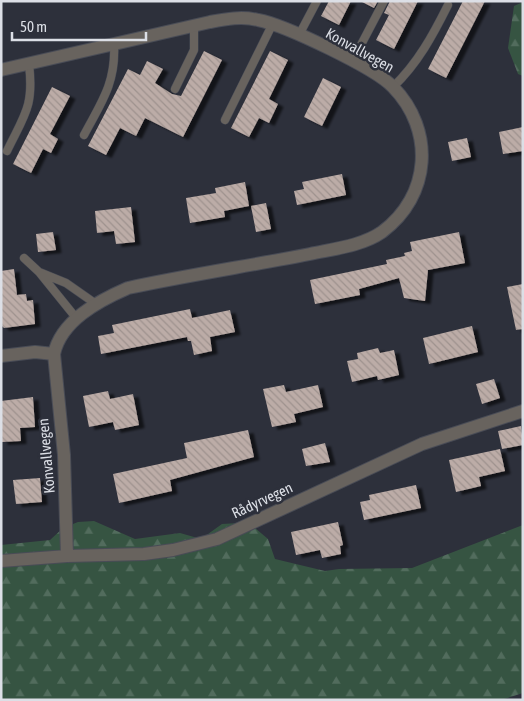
<svg xmlns="http://www.w3.org/2000/svg" width="524" height="701" viewBox="0 0 524 701" font-family="'Asap Condensed',sans-serif">
  <defs>
    <pattern id="forest-firs" width="22" height="20" patternUnits="userSpaceOnUse" patternTransform="scale(1.25)"><rect width="22" height="20" fill="#365442"/><path d="M5 1l3.5 6h-7zM16 11l3.5 6h-7z" fill="#526c5d"/></pattern>
    <pattern id="building-back-hatch" width="6" height="6" patternUnits="userSpaceOnUse" patternTransform="scale(1.25)"><rect width="6" height="6" fill="#bcaca7"/><path d="M-1 5l2 2M0 0l6 6M5-1l2 2" fill="none" stroke="#9e928e"/></pattern>
    <filter id="shadow"><feDropShadow dx="5.5" dy="3" stdDeviation="1" flood-color="#0009"/></filter>
  </defs>
  <rect width="100%" height="100%" fill="#2d303b"/>
  <path fill="url(#forest-firs)" d="M523,2V76L518,74L508,48L514,6Z
    M94,521L135,539L180,533L201,539L222,524L239,523L255,528L268,539L275,559L325,571L339,569L412,568L523,525V693L501,700H1V545L50,540L63,528L78,522Z"/>
  <path fill="url(#building-back-hatch)" filter="url(#shadow)" d="M329,1H351L339,25L321,16Z
    M360,1H378L374,8Z
    M390,1H418L394,49L376,40L389,15L384,13Z
    M463,1H485L446,78L428,69Z
    M204,51L222,60L183,137L145,118L136,136L120,128L106,155L88,146L128,69L140,75L147,61L163,69L155,83L172,94L181,96Z
    M270,51L288,60L269,99L278,104L269,123L259,118L249,137L231,128Z
    M323,78L341,87L322,126L304,117Z
    M52,87L70,96L50,134L58,139L51,153L43,149L31,173L13,164Z
    M523,127V151L503,154L499,132Z
    M467,138L471,157L452,161L448,142Z
    M342,174L346,195L297,205L294,191L304,189L302,182Z
    M245,182L249,206L224,211L225,217L190,223L186,198L216,193L215,188Z
    M266,203L271,229L256,232L251,206Z
    M131,207L135,242L116,244L114,231L97,233L95,211Z
    M53,232L56,250L38,252L36,234Z
    M459,232L465,263L428,270L425,301L404,298L399,278L359,289L360,295L315,304L310,280L387,264L386,260L405,256L404,253L412,251L410,242Z
    M14,269L17,295L26,294L27,301L33,300L35,324L4,328L1,325V271Z
    M523,284V329L516,330L507,287Z
    M190,309L192,318L230,310L235,332L210,337L212,351L194,355L191,341H188L187,337L101,354L98,336L114,333L112,325Z
    M472,326L478,352L429,364L423,338Z
    M378,348L380,353L394,350L399,375L378,380L377,376L352,382L347,361L358,359L357,353Z
    M494,379L500,398L482,404L476,384Z
    M284,385L286,392L318,385L323,407L294,414L296,422L272,427L263,389Z
    M108,391L110,399L133,394L139,425L115,430L113,422L89,427L83,396Z
    M33,397L35,427L20,428L21,441L2,442L1,401Z
    M521,426L523,445L502,449L498,431Z
    M248,430L254,457L170,480L172,491L119,503L113,474L187,458L184,443Z
    M325,443L330,462L306,466L302,449Z
    M500,449L505,471L479,477L481,486L456,492L449,460Z
    M40,478L42,502L16,504L13,480Z
    M416,485L421,508L364,520L360,502L370,500L369,495Z
    M338,522L343,545L340,546L341,554L322,558L320,550L296,555L291,532Z"/>
  <g fill="none" stroke-linecap="round" stroke-linejoin="round">
    <g stroke="#494c56" stroke-width="9">
      <path id="service" d="M299,35L317,1
        M352,62L384,1
        M393,87C418,63 433,35 448,5
        M175,89L194,50V26
        M225,120L273,23
        M84,135C101,103 116,83 114,45
        M7,151C25,114 34,106 29,64
        M24,258L39,272L66,283L96,304
        M39,272L77,319"/>
    </g>
    <g stroke="#494c56" stroke-width="14">
      <path id="minor" d="M1,70L210,22C226,19 242,16 258,20C285,25 375,68 393,87C435,130 431,196 382,232C362,246 333,249 310,254C249,266 188,275 128,288C98,301 61,321 54,354L64,455L67,556
        M1,356L35,352L54,354
        M1,561L67,556L144,554L173,550L217,539L422,444L523,411"/>
    </g>
    <use href="#service" stroke="#68635e" stroke-width="8"/>
    <use href="#minor" stroke="#68635e" stroke-width="12"/>
  </g>
  <g text-anchor="middle" dominant-baseline="central" stroke-width="5" stroke-linejoin="round" paint-order="stroke">
    <g font-size="15" fill="#dcdfe6" stroke="#2d303b">
      <text transform="translate(360 50) rotate(29)">Konvallvegen</text>
      <text transform="translate(46 456) rotate(-95)">Konvallvegen</text>
      <text transform="translate(262 500) rotate(-25)">Rådyrvegen</text>
    </g>
  </g>
  <rect width="524" height="701" fill="none" stroke="#dcdfe6" stroke-width="5"/>
  <path d="M12 32v8h134v-8" fill="none" stroke="#dcdfe6" stroke-width="2.5"/>
  <text x="20" y="32" font-size="15" fill="#dcdfe6" stroke="#2d303b" stroke-width="4" paint-order="stroke">50 m</text>
</svg>
